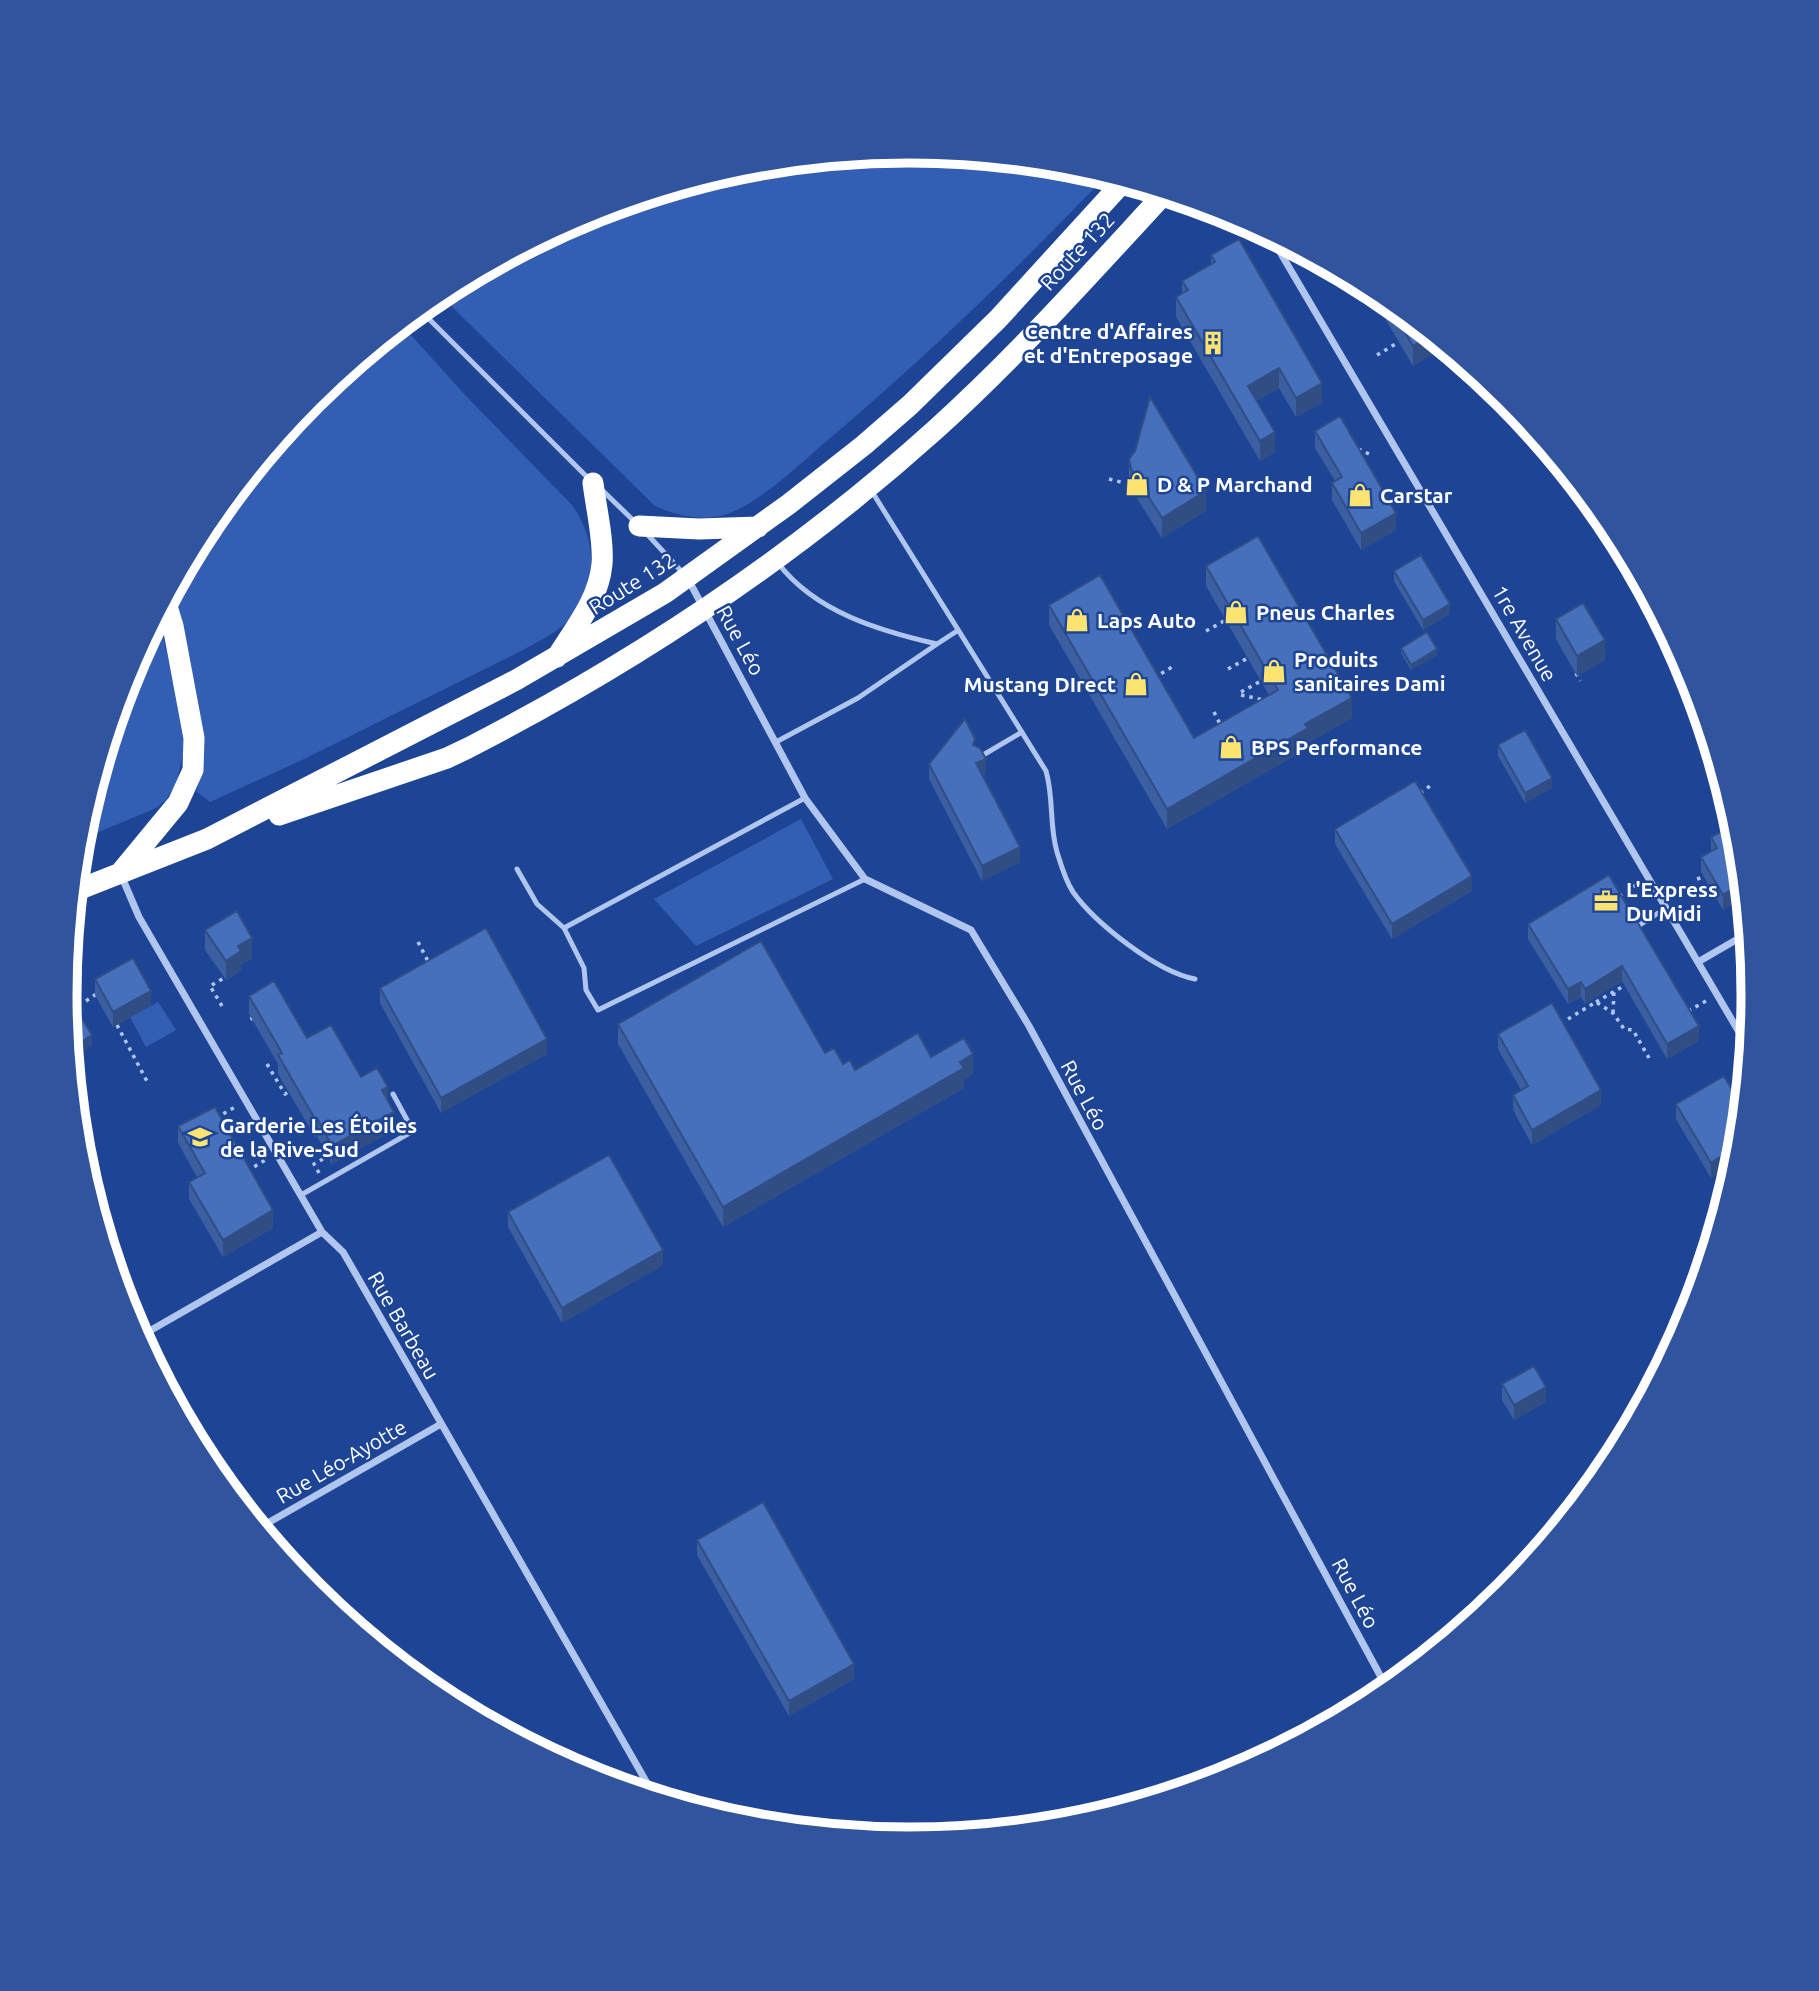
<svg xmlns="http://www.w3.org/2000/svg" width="1819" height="1991" viewBox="0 0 1819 1991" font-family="Ubuntu,sans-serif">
  <rect width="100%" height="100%" fill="#1e4595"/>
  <path fill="#325eb3" d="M910,151L1075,167L1106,176C1017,269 926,357 829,439C802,462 760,503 727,514C702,522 678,516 655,506L439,294L587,215L745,167Z
    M402,325L465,395L572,505C596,539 599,580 572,616C561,631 539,641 523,650L300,761L210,802L196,791L203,771L170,596L207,526L312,398Z
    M159,617L186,741L176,785L165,801L156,808L80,840L81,830L129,672Z
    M801,819L833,879L696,946L654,899Z
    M158,1002L176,1030L146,1047L130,1017Z"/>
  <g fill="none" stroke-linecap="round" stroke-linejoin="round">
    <path stroke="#b1c6ef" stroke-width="3.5" stroke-dasharray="3.5 5" stroke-linecap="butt" d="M1377,355L1399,342
      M1358,449L1369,454
      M1109,479L1128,484
      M1206,631L1226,620
      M1228,669L1248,658
      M1576,673L1580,681
      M1154,678L1172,667
      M1241,692L1261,681
      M1241,695L1264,700
      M1214,712L1222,728
      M1420,793L1433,784
      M1697,879L1704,877
      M1619,896L1639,883
      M418,942L430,965
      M1750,957L1751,960
      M86,1001L98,993
      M1596,1002L1627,984
      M222,1006L210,986L224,978
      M1688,1011L1706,1001
      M1613,1013L1614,991
      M251,1017L255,1024
      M1568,1019L1596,1002L1613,1013L1624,1029L1633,1030L1649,1058
      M117,1025L148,1083
      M267,1064L285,1094L288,1092
      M216,1118L235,1107L234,1105
      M247,1171L267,1159
      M319,1173L314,1164L328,1156"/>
    <path stroke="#b1c6ef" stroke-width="5" d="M420,310L589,479
      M602,490L635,522
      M871,490L1046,771C1054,798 1049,825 1057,852C1061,865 1065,880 1073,892C1095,923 1157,972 1195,979
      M647,534L683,573
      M778,563C815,612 880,631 937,644L957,631
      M776,742L858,698L937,644
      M978,758L1022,732
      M805,798L564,928L584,968L586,990L598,1010L865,879
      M517,869L537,904L564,928
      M1635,928L1666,908
      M301,1195L413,1131L393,1094"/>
    <path stroke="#b1c6ef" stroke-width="7" d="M1270,235L1749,1049
      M688,579L805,798L865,879L971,930L1029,1026L1388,1690
      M121,875L139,917L322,1232L343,1252L350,1264L655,1797
      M1698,962L1748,933
      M139,1337L322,1232
      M259,1528L441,1424"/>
    <path stroke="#fff" stroke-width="21" d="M639,526L699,529L758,527
      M557,657C575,628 599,599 602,564C604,541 596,507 593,483
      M279,815L447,758L468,748C637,661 794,557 935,430C1017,356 1090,274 1164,194
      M121,872L178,803L193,770L194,738L173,626L166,603
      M75,891L207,839L516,680L665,593L789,504L864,445L910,405L998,319L1123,182"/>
  </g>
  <path fill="#3c5fa2" d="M1211,255L1322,403L1296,417L1279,388L1256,401L1275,452L1260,461L1176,317V297L1182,294V281L1211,264Z
    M1383,297L1441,344V349L1413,366L1383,315Z
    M1315,431L1396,530L1361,550L1332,500V483L1335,481L1315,448Z
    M1129,459L1206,511L1162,538L1131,489L1129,478Z
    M1206,566L1352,718L1308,743V748L1167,829L1049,625V605L1194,738L1269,695L1206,586Z
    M1394,571L1450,614L1423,630L1394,581Z
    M1556,619L1605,660L1577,676L1556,639Z
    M1401,648L1437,655L1411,670L1401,653Z
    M1498,745L1552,788L1525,803L1498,756Z
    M975,746L986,774L983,775L1020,862L982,881L929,779V764Z
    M1736,824L1723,910L1701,872V857L1711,851V837Z
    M1335,829L1472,891L1392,939L1335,844Z
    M1629,918L1699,1041L1667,1059L1622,981L1585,1004L1581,997L1568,1004L1528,939V924Z
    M205,930L252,958L241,964V971L226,980L205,950Z
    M95,979L151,1006L113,1027L95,995Z
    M380,988L547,1054L441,1113L380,1003Z
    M249,996L361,1077L388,1101L394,1130L332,1164L317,1136L315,1137L278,1074V1064L249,1014Z
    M65,997L92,1045L72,1058L71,1056Z
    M618,1024L825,1053L855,1070L931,1057L973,1074L964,1080V1088L723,1227L618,1044Z
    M1498,1034L1601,1105L1532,1145L1513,1110V1095L1521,1090L1498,1049Z
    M1676,1104L1738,1161L1730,1188L1720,1172L1711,1178L1676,1119Z
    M178,1126L273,1228L223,1257L189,1199V1182L197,1177L178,1143Z
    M508,1212L663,1265L562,1323L508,1227Z
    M1502,1384L1546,1402L1514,1420L1502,1400Z
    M697,1540L854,1679L789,1716L697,1555Z"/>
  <path fill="#314e84" d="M1430,335L1441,344V349L1413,366V346Z
    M1279,368V388L1248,406V386Z
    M1322,383V403L1296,417V398Z
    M1275,432V452L1260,461V441Z
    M1206,491V511L1162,538V518Z
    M1396,513V530L1361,550V533Z
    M1450,604V614L1423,630V620Z
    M1605,640V660L1577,676V656Z
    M1437,649V655L1411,670V665Z
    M1352,698V718L1308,743V748L1167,829V809L1305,724Z
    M986,759V774L976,778V763Z
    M1552,778V788L1525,803V793Z
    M1020,847V862L982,881V866Z
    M1742,871L1745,898L1723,910V895Z
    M1472,876V891L1392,939V924Z
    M252,938V958L241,964V971L226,980V961L238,946Z
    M1622,966V981L1585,1004V989Z
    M1581,982V997L1568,1004V989Z
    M151,991V1006L113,1027V1012Z
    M1699,1026V1041L1667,1059V1044Z
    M92,1035V1045L72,1058V1048Z
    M547,1039V1054L441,1113V1098Z
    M973,1054V1074L964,1080V1088L723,1227V1207Z
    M388,1087V1105L382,1090Z
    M1601,1090V1105L1532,1145V1130Z
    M394,1112V1130L332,1164V1146Z
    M317,1118V1136L315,1137V1119Z
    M1720,1157V1172L1711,1178V1163Z
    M273,1210V1228L223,1257V1240Z
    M663,1250V1265L562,1323V1308Z
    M1546,1387V1402L1514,1420V1405Z
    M854,1664V1679L789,1716V1701Z"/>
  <path fill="#466fbc" stroke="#314e84" stroke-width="2" d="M1239,239L1322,383L1296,398L1279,368L1248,386L1275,432L1260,441L1176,297L1188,290L1182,281L1215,262L1211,255Z
    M1385,298L1430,335L1413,346Z
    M1150,397L1206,491L1162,518L1131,469L1129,459L1135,451Z
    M1340,416L1396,513L1361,533L1332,483L1342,477L1315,431Z
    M1258,536L1352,698L1305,724L1308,728L1167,809L1049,605L1100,575L1194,738L1278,690L1206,566Z
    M1421,555L1450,604L1423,620L1394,571Z
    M1583,603L1605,640L1577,656L1556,619Z
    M1427,632L1437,649L1411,665L1401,648Z
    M965,719L975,739L973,745L980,748L986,759L976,763L1020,847L982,866L929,764Z
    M1525,730L1552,778L1525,793L1498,745Z
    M1415,781L1472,876L1392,924L1335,829Z
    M1736,824L1738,831L1743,884L1723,895L1701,857L1717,848L1711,837Z
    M1609,875L1629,909L1627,916L1630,919L1635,918L1699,1026L1667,1044L1622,966L1585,989L1581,982L1568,989L1528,924Z
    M237,911L252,938L238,946L241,951L226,961L205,930Z
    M486,928L547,1039L441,1098L380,988Z
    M761,941L825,1053L834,1048L843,1064L850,1060L855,1070L918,1033L931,1057L964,1038L973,1054L960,1062L964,1068L723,1207L618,1024Z
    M133,958L151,991L113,1012L95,979Z
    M274,981L307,1038L331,1025L361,1077L377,1068L388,1087L382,1090L394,1112L332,1146L317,1118L315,1119L278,1055L282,1053L249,996Z
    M67,995L92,1035L72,1048L70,1044L65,997Z
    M1552,1003L1601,1090L1532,1130L1513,1095L1528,1086L1498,1034Z
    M1724,1076L1743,1108L1738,1161L1733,1178L1720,1157L1711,1163L1676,1104Z
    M215,1107L273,1210L223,1240L189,1182L205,1173L178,1126Z
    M609,1155L663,1250L562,1308L508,1212Z
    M1534,1366L1546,1387L1514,1405L1502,1384Z
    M763,1502L854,1664L789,1701L697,1540Z"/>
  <defs>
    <g id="building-bare" transform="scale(1.89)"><path d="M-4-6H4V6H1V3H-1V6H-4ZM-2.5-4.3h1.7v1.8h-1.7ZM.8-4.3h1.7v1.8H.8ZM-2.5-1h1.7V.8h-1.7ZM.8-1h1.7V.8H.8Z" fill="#fde471" stroke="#1e4595" stroke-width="2.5" paint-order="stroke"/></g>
    <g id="shop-bare" transform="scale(1.89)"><path d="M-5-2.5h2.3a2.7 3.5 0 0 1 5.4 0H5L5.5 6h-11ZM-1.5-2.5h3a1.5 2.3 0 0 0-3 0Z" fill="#fde471" stroke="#1e4595" stroke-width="2.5" paint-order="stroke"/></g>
    <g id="office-bare" transform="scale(1.89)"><path d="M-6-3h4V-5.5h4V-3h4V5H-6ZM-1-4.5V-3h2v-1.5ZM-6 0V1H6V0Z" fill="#fde471" stroke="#1e4595" stroke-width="2.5" paint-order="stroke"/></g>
    <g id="school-bare" transform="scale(1.89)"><path d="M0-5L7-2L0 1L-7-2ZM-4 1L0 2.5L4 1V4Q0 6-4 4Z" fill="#fde471" stroke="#1e4595" stroke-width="2.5" paint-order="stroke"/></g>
  </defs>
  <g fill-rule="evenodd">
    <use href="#building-bare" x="1213" y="343"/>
    <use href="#shop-bare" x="1137" y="484"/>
    <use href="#shop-bare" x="1360" y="495"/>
    <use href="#shop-bare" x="1236" y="612"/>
    <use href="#shop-bare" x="1077" y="620"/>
    <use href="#shop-bare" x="1274" y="671"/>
    <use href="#shop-bare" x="1136" y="684"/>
    <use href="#shop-bare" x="1231" y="747"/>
    <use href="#office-bare" x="1606" y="901"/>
    <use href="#school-bare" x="200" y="1137"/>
  </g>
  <g text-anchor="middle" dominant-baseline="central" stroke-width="5" stroke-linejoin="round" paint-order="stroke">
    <g font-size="21" fill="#fff" stroke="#1e4595">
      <text transform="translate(1077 251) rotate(-47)">Route 132</text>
      <text transform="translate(632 583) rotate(-32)">Route 132</text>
      <text transform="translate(1525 633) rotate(60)">1re Avenue</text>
      <text transform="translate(741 640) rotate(61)">Rue Léo</text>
      <text transform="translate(1085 1095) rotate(62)">Rue Léo</text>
      <text transform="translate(404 1325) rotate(60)">Rue Barbeau</text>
      <text transform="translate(341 1461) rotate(-30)">Rue Léo-Ayotte</text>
      <text transform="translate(1356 1593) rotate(62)">Rue Léo</text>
    </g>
    <g font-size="21" font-weight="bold" fill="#fff" stroke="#1e4595" text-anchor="start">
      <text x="1193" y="331" text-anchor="end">Centre d'Affaires<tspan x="1193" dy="24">et d'Entreposage</tspan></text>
      <text x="1157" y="484">D &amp; P Marchand</text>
      <text x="1380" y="495">Carstar</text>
      <text x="1256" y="612">Pneus Charles</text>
      <text x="1097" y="620">Laps Auto</text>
      <text x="1294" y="659">Produits<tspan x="1294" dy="24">sanitaires Dami</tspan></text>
      <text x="1116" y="684" text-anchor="end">Mustang DIrect</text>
      <text x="1251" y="747">BPS Performance</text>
      <text x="1626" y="889">L'Express<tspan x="1626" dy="24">Du Midi</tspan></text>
      <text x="220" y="1125">Garderie Les Étoiles<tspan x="220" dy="24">de la Rive-Sud</tspan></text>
    </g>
  </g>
  <path d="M0 0H1819V1991H0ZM77 995a832 832 0 1 1 1664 0a832 832 0 1 1-1664 0Z" fill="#30549d" fill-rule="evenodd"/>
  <path fill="none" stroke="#fff" stroke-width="9" d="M77 995a832 832 0 1 1 1664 0a832 832 0 1 1-1664 0Z"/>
</svg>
